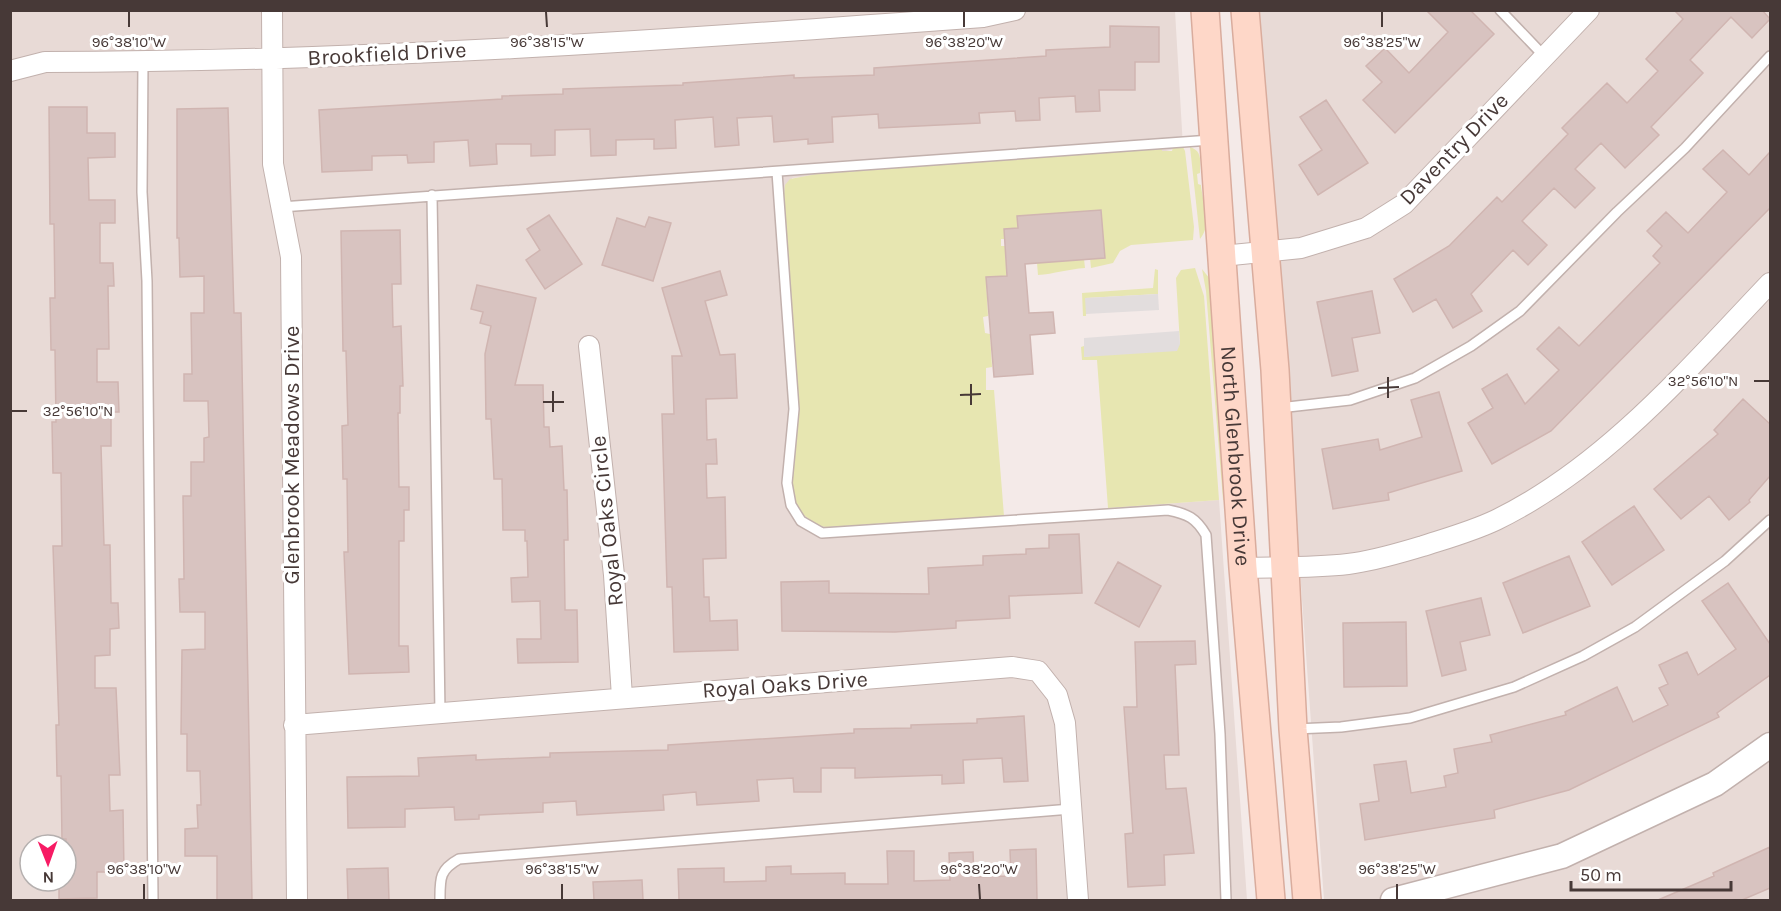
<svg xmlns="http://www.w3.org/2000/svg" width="1781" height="911" viewBox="0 0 1781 911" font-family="Karla,sans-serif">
  <rect width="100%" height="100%" fill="#f4eae8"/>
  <path fill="#e8dad6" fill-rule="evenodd" d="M10,11H1175L1183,147L1166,151H1123L843,172L792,178L783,204L798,409L792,491L798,508L812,522L877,525L1219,500L1247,900H11ZM30,845H66V881H30Z
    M1259,11H1770V900H1324Z"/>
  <path fill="#e7e6b1" d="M1173,147H1183L1185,151L1194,227L1193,240L1131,245L1120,251L1113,263L1091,268L1090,258L1101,210L1017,216L1018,228L1004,229V239H1001V246H1005L1007,276L986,277L988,316L983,317L985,333L990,334L992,367L986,368V390H994L1004,516L826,527L817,525L801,513L795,502L791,481L798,409L783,204L785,185L790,179L817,174L1123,151L1162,148V151H1172Z
    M1190,147C1203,151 1200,162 1200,173L1197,174L1198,184L1201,185C1202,201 1213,224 1200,239Z
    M1084,259L1085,268C1068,269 1054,274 1038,275L1037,263Z
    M1195,268L1204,296L1219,500L1108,508L1097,360H1082L1081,347L1084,346V357L1180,344L1176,278L1181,270Z
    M1155,269L1158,270V294L1086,298V316H1083L1082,293L1153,288Z
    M1202,269L1210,279L1228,501L1223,500L1206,291Z"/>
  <path fill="#e2dddd" d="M1158,294L1159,310L1086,314L1085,298Z
    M1179,331L1180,344L1177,351L1084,357V338Z"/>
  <path fill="#d8c3c0" stroke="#d0b5b1" stroke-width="1.5" d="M1426,10H1470L1494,34L1395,133L1363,100L1382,82L1366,66L1385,48L1409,73L1448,32Z
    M1674,10H1762L1770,19L1752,38L1731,17L1690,60L1703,73L1651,127L1659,135L1625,168L1601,143L1575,169L1595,188L1575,208L1554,188L1522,221L1547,245L1528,265L1513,250L1471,294L1482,311L1453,328L1436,299L1413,312L1394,279L1449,246L1497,197L1502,202L1568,134L1562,128L1607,83L1627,103L1658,71L1646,59L1683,19Z
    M1110,26L1159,27V62H1135V90H1099L1100,111L1076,112L1075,96L1039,98L1040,120L1016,121L1015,111L979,113L980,123L879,128L878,114L832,117L833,142L808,144V139L774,142L772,116L737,118L739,145L715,147L713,117L675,120L676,148L654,149V139L616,140V155L591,156L590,129L555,130V155L531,156V144H496L497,164L470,166L468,140L434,142V162L408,163L407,155L372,156V170L322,172L319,110L502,99V96L563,94V89L683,85V83L794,75V78L874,75V68L1046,56V50L1110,47Z
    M1326,100L1368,163L1318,195L1299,165L1322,150L1300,117Z
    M49,107H87V133H115V157L88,158L89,200H115V223H100V263H113L114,286H108L109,349H97V382H118L119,412H111V446H101L104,545H110L111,603H118L119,628L110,629V655L95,656V688H116L120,775H109L110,811L123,810L124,872H97V898L59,899V881H66V839H62L61,776H57L56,725H59L53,546H62L61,473H53L52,422H56L55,350H51L50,298H55L54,224H50Z
    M228,108L234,313H241L252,900H217V856H185V829L198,828L197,805H201L200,771H187V734H181L182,650L205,649V612H180L179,579H184L183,496H191V462H204V438L209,437L208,401H184V374H192L191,313H204V276L180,277L179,238H177V109Z
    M1723,150L1749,175L1770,152V208L1551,431L1492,464L1468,423L1493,408L1482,389L1507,374L1525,404L1559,370L1537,349L1559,327L1579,346L1660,263L1653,256L1662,246L1647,231L1666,212L1688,233L1727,192L1703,169Z
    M1101,210L1105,258L1025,264L1029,313L1053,312L1055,333L1030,335L1033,374L994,377L986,277L1007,276L1004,229L1018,228L1017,216Z
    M549,215L582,264L545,289L526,260L540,250L527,229Z
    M649,217L671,223L653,281L602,265L617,218L645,227Z
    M400,230L401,284H392L393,327L401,326L403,386H400V413H398L399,487H409V510H404V541H399V646H408L409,672L349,674L344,552H348L347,479H343L342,426L348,425L346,351H343L341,231Z
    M720,271L727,295L705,301L720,355L735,354L737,398L706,399L707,440L716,439L717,464H706L707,498L725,497L726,558L703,559L704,597H709L710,621L737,620L738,650L674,652L672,587H667L662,414H674L672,356H682L662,288Z
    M477,285L536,298L515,385H543L544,427H549L550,447L562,446L564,490H567L568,540H564L565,610H577L578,662L518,663L517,639H541L540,601L512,602L511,578L528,577L527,541H525V530H503L502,479H494L491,419H486L485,354L491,326L480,323L483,312L471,309Z
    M1372,291L1380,333L1352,338L1358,371L1332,376L1317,302Z
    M1439,392L1462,471L1388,493L1389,500L1333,509L1322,449L1378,439L1380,450L1422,437L1411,400Z
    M1743,399L1770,424V476L1749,500L1750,502L1729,520L1709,496L1681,519L1654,489L1718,434L1714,430Z
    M1634,506L1664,550L1612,585L1582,542Z
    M1079,534L1082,593L1009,596L1010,618L956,621V628L895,632L782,631L781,582L829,581V593L929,594L928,568L983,565V556L1026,554V549L1049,548V535Z
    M1569,556L1590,606L1523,633L1503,583Z
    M1118,562L1161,586L1139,627L1095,603Z
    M1728,583L1770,644V675L1717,713L1719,717L1569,790L1494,810L1495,818L1365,840L1360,804L1379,801L1374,765L1406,761L1411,793L1446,787L1444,776L1458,773L1454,749L1492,742L1490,735L1566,715L1565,712L1617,687L1633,722L1668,705L1659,688L1668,684L1659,665L1687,652L1698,675L1736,649L1702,601Z
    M1481,598L1490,635L1460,642L1466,670L1442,676L1426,611Z
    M1406,622L1407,686L1344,687L1343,623Z
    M1195,641L1196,664L1175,665L1179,755H1164L1166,789L1186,788L1194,853L1164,855L1165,885L1128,887L1125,834L1133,833L1124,707H1137L1135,642Z
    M1024,716L1028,781L1004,782L1002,758L963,760L964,783L942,784V775L855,778V768H821V792H794L793,778L757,780L759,801L697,805L696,792L663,795L664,810L577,815L576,801L543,803V812L479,815V819L455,820L454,807L405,809V827L348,828L347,777L419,776L418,758L476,755V760L550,757V753L668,750V745L854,733V729L911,728V725L977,723V719Z
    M1770,847V888L1742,900H1658L1714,876L1713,873Z
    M1036,849L1037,900H679L678,869L724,868V882L766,881V867L791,866V874L845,873V884H888L887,851H914V881L950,880L949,853L973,852L974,877L1011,876L1010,850Z
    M388,868L389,900H348L347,869Z
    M642,880L643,900H594L593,882Z"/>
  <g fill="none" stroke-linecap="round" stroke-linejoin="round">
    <g stroke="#c2b1ad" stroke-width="12">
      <path id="service" d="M1500,10L1544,56
        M143,62L142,192L147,281L153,900
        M777,172L794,409L787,483L791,505L801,521L822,533L1168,510C1188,514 1196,518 1206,535L1220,734L1226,900
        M432,195L440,713
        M281,207L1211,140
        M1279,408L1350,400L1415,378L1471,346L1520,311L1617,212L1685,148L1770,56
        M1295,729L1341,727L1410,718L1514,687L1583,656L1635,627L1725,561L1770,520
        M440,900C440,879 439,870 459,859L1071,809"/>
    </g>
    <g stroke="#c2b1ad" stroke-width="22">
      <path id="minor" d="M272,10L273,164L291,257L297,900
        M10,71L45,62C358,62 671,40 983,17L1015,10
        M1222,256L1301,248L1366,228L1404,204L1589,10
        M589,346L614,575L622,697
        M1243,568C1278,567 1314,568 1348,564C1374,561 1399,553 1423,546C1448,538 1473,531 1496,520C1605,467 1688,369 1770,283
        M294,725L1012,667L1038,671L1057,695L1065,723L1078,900"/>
    </g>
    <g stroke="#c2b1ad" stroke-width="27">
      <path id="tertiary" d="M1393,900L1562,856L1715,784L1770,745"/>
    </g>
    <g stroke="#d9ac9d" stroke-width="30">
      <g id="secondary">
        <path id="s1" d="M1205,10L1243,568L1271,900"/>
        <path d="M1245,10L1275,370L1293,729L1307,900"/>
      </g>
    </g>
    <use href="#service" stroke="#fff" stroke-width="9"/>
    <use href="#minor" stroke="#fff" stroke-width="20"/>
    <use href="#tertiary" stroke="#fff" stroke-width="24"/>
    <use href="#secondary" stroke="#fed7c8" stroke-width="27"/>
  </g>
  <path fill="none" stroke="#473937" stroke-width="2" d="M129,12V27M546,12L547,27M964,12V27M1382,12V27M1388,377V398M1754,381H1769M971,384V405M1378,388L1399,387M553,391V412M960,395L981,394M543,402H564M12,411H27M144,884V899M562,884V899M979,884L980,899M1397,884V899"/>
  <g text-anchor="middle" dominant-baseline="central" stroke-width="6" stroke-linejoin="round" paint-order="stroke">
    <g font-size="22" fill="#473937" stroke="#fff">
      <text transform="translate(387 54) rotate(-3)">Brookfield Drive</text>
      <text transform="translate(1454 149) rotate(-46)">Daventry Drive</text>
      <text transform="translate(292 455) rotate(-90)">Glenbrook Meadows Drive</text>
      <text stroke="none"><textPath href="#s1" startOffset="447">North Glenbrook Drive</textPath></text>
      <text transform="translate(607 521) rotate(-96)">Royal Oaks Circle</text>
      <text transform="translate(785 685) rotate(-4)">Royal Oaks Drive</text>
    </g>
  </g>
  <g font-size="15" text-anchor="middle" fill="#473937" stroke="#fff" stroke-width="6" stroke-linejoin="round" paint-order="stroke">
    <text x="129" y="47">96°38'10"W</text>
    <text x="547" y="47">96°38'15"W</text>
    <text x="964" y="47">96°38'20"W</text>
    <text x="1382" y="47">96°38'25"W</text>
    <text x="1703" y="386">32°56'10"N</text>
    <text x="78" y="416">32°56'10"N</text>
    <text x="144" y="874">96°38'10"W</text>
    <text x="562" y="874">96°38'15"W</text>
    <text x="979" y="874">96°38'20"W</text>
    <text x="1397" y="874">96°38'25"W</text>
  </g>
  <rect width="1781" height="911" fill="none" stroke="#473937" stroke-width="24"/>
  <g transform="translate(48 863) rotate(179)"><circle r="28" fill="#ffffff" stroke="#b5b0af" stroke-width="1.5"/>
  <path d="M0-4.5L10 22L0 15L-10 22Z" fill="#f71b64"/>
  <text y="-9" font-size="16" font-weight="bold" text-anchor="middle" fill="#473937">N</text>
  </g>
  <path d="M1571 881v9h160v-9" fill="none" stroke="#473937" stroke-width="3"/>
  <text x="1580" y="881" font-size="18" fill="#473937" stroke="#ffffff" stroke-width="4.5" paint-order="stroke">50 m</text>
</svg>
